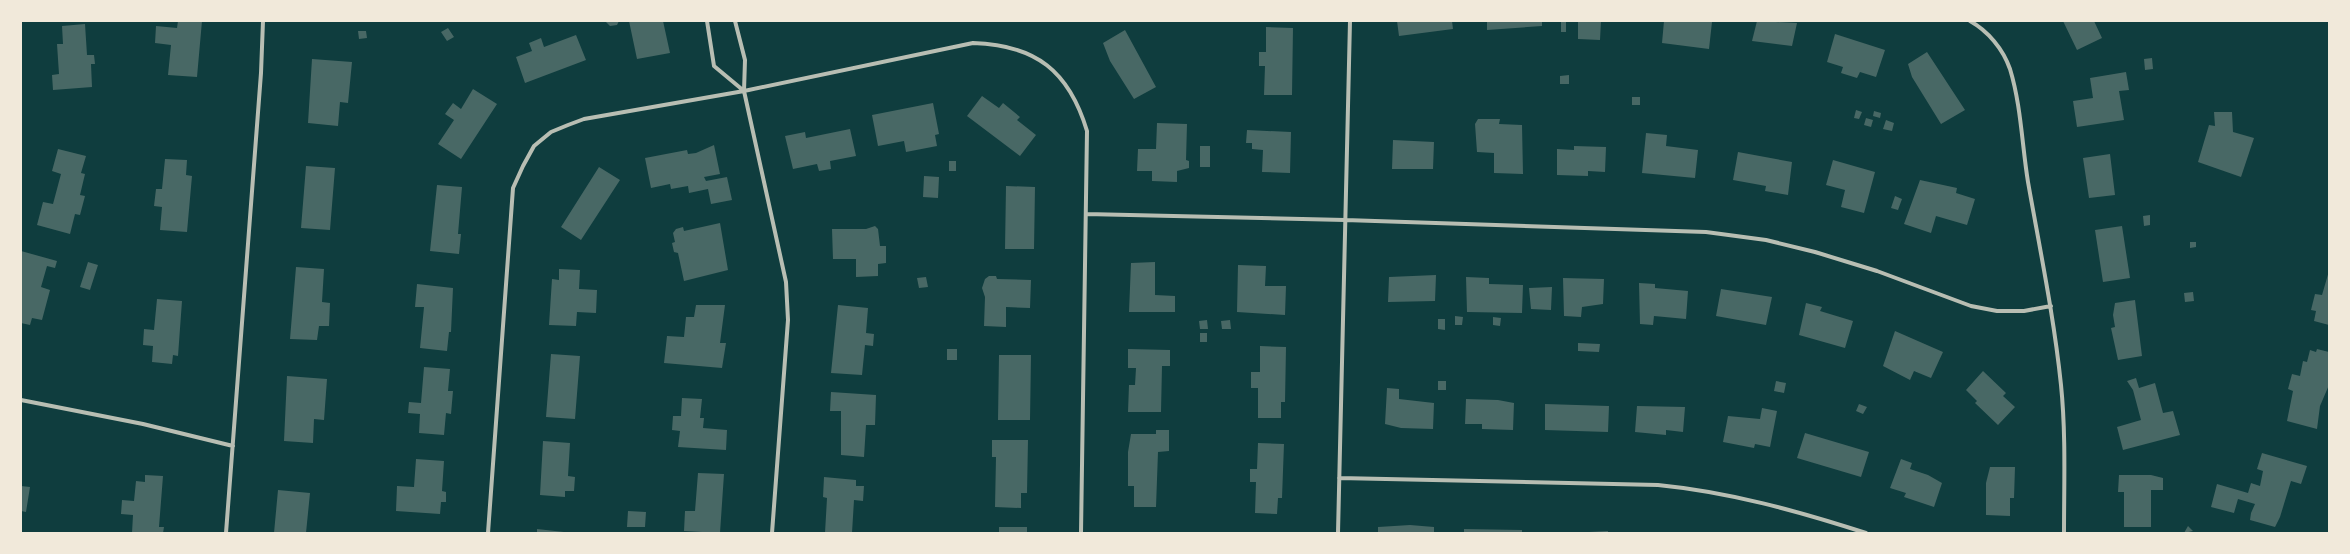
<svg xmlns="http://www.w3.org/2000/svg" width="2350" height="554" viewBox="0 0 2350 554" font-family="Mulish,sans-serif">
  <rect width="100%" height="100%" fill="#0f3d3e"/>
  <path fill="#486865" d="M178,21H202L197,77L168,75L171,45L155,43L156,26L177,28Z
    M605,21H619L617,25L610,26Z
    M629,21H663L670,53L637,59Z
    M1397,21H1452L1453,29L1399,36Z
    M1487,21H1542V26L1487,30Z
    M1561,21H1566V32H1561Z
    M1578,21H1601L1600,40L1578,39Z
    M1664,21L1712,22L1709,49L1662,43Z
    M1757,21L1797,23L1792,46L1752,41Z
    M2063,21H2094L2102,38L2077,50Z
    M85,24L87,55H94L95,64H91L92,87L53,90L52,75L59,74L57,44H63L62,26Z
    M1266,27L1293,28L1292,95H1264L1265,66H1259V52H1266Z
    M448,28L454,37L447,41L441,32Z
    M1125,30L1156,87L1134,99L1110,61L1103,43Z
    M358,31H366L367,38L359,39Z
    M1835,34L1885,50L1876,77L1860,72L1857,78L1841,73L1843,67L1827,62Z
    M576,35L586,60L525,83L516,57L532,51L529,43L541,38L544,47Z
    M1927,52L1965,110L1941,124L1912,77L1908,64Z
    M2152,58L2153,69L2145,70L2144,59Z
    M312,59L352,62L348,103L340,102L338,126L308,123Z
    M2126,72L2129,90L2119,91L2124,120L2077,127L2073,101L2093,98L2090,78Z
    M1569,75V84H1560V76Z
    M473,89L497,104L461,159L438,144L454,120L445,114L453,103L461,109Z
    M982,96L999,108L1003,103L1020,117L1017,120L1036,135L1020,156L967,116Z
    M1632,97H1640V105H1632Z
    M933,103L939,134L935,135L937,146L906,152L904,141L878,146L872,115Z
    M1856,110L1862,112L1859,119L1854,118Z
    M1874,111L1881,113L1880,118L1873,116Z
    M2214,112H2232L2233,132L2254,138L2241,177L2198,162L2209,125L2215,126Z
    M1866,118L1873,120L1871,127L1864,125Z
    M1478,119H1500L1499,124L1522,125L1523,174L1494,173V153L1477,152L1475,124Z
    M1886,120L1894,123L1892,131L1883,129Z
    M1157,123L1187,124L1186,160L1189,161V168L1177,171V182L1152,181V171H1137L1138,149H1156Z
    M850,129L856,156L830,161L831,169L819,171L817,164L793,169L785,136L805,132L806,138Z
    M1247,130L1291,132L1290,173L1262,172L1263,150L1252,149V143H1246Z
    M1646,133L1667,135L1666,146L1698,150L1695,178L1642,173Z
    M1393,140L1434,142L1433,169H1392Z
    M714,145L720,174L704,177L706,181L727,177L732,200L711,204L708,189L689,193L688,186L671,189L670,184L651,188L645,158L687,150L688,154L696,153Z
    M1200,146H1210V167H1200Z
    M1574,146L1606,147L1605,172L1588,171V176L1557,175V149L1574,150Z
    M58,149L86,156L81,173L85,174L80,195L85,196L80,215L75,214L70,234L37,225L43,202L53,204L61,174L52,171Z
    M1738,152L1792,162L1788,195L1765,191L1766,186L1733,180Z
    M2110,154L2115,195L2089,198L2083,158Z
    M165,159L187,160L186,175L192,176L187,232L160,230L162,207L154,206L156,189H162Z
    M1833,160L1875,172L1864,213L1841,207L1845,190L1826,185Z
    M949,161H956V171H949Z
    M306,166L335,168L330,230L301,228Z
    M599,167L620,180L581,240L561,227Z
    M924,176L939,177L938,198L923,197Z
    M1920,180L1957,188L1956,193L1975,199L1967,225L1936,216L1931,233L1904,224Z
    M437,185L462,187L458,234H461L459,254L430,251Z
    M1006,186L1035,187L1034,249H1005Z
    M1895,196L1902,199L1898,210L1891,208Z
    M2150,215V225L2144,226L2143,216Z
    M720,223L728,270L684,281L678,253L674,252L672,243L675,242L673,233L676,229L683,227L684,231Z
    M875,226L878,229L880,246H886V263L878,264V276L856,277V259H833L832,229H866Z
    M2122,226L2130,278L2103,282L2095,230Z
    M2190,242H2196V247L2190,248Z
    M21,251L57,261L55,268L47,266L41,287L50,290L42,320L32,318L30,325L21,323Z
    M88,262L98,265L90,290L80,287Z
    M1155,262V295L1175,296V312H1129L1131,263Z
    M1238,265L1266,266L1265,286H1286L1285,315L1237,312Z
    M296,267L324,269L322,302L330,303L329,326H319L317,340L290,339Z
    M559,269L580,270L579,289L597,290L596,313L577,312L576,326L549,325L552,279L559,280Z
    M2329,271V325L2314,321L2316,311L2311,310L2315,294L2322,295Z
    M1436,275L1435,301L1388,302L1389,277Z
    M989,276H996L997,279L1031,280L1030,308L1006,307V327L984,326L985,297L982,288L985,279Z
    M926,277L928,287L919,288L917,278Z
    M1466,277L1489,278V284L1523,285L1522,313L1467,312Z
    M1563,278L1604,279L1603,304L1582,307L1581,317L1564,316Z
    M1639,283L1655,284V288L1688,291L1686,319L1654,316L1653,325L1640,324Z
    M417,284L453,288L451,332H449L447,351L420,348L424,307H415Z
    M1552,287L1551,310L1531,309L1529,288Z
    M1721,289L1772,297L1766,325L1716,316Z
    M2193,292L2194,301L2185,302L2184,293Z
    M157,299L182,301L178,356L173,355L172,364L152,362L153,346L143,345L144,329L154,330Z
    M2135,300L2142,356L2118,360L2111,328L2115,327L2113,315L2115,303Z
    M1806,303L1822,307L1820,311L1853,321L1845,348L1799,335Z
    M696,305H725L720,343H726L722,368L664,363L667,336L684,337L686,317H694Z
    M838,305L868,308L866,333L874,334L873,346L865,345L862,375L831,373Z
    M1455,316L1463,317L1462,325H1455Z
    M1493,317L1501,318L1500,326L1493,325Z
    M1438,319H1445V330L1438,329Z
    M1207,320L1208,329H1200L1199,321Z
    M1230,320L1231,329H1222L1221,321Z
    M1895,331L1943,352L1931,378L1914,371L1910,380L1883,366Z
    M1200,333H1207V342H1200Z
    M1578,343L1600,344L1599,352L1578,351Z
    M1260,346L1286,347L1285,402H1281V418H1258V388H1251V372H1260Z
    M947,349H957V360H947Z
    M1128,349L1170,350V366H1162L1161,412H1128L1129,385H1135L1136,368H1128Z
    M2317,349L2329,352V385L2320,406L2317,429L2287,421L2293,391L2288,389L2292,374L2300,376L2303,361L2307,362L2310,350L2316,352Z
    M551,354L580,356L575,419L546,417Z
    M999,355H1031L1030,420H998Z
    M424,367L450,369L448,391H453L451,414L446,413L444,435L419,433L420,414L408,413L409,402L421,403Z
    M1983,371L2006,393L2003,396L2015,407L1998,425L1975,403L1977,401L1966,390Z
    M287,376L327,379L324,420L314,419L313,443L284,441Z
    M2136,378L2139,388L2155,383L2163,413L2173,411L2180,435L2123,450L2117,427L2141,420L2133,390L2127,381Z
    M1438,381H1446V390H1438Z
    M1776,381L1786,383L1784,393L1774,391Z
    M1387,388L1399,389V399L1434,403L1433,429L1401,428L1385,424Z
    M831,392L876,395L875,425H866L864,457L841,455V411H830Z
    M682,398L702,399L700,418H704L703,428L727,430L726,450L678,447L680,431L672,430L673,416H681Z
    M1466,399L1498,400L1514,403L1513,430L1482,429V424H1465Z
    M1545,404L1609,406L1608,432L1545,430Z
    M1859,404L1867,407L1863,414L1856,411Z
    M1637,406L1685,407L1683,432L1666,430V435L1635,432Z
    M1762,408L1777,411L1770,447L1755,444L1754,448L1723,442L1728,416L1760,419Z
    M1156,430H1169V451L1158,452L1156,507H1134V486H1128V452L1131,434H1156Z
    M1805,433L1869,452L1861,477L1797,458Z
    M992,440H1028L1027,493H1021V508L995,507L996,457H992Z
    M543,441L570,443L568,476L575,477L574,491H565V497L540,495Z
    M1258,443L1284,444L1282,498H1278L1277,514L1255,513L1256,482H1250V469H1257Z
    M2262,453L2307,466L2301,484L2291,481L2280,517L2275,527L2250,520L2251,513L2255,504L2238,499L2234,513L2211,507L2217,484L2248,493L2251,483L2260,486L2263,471L2257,469Z
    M416,459L444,461L442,491L446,492V502H441L440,514L396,511L397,486L414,487Z
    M1901,459L1912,463L1910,469L1928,475L1942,483L1934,507L1904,497L1906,493L1890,488Z
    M1990,467H2015L2014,498H2010V516L1986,515V483Z
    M698,473L724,474L720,533L684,531L685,511H695Z
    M145,475L163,476L159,527H164L163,533H132L133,515L121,514L122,500L134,501L136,481L145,482Z
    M2119,475H2151L2163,478V490H2151V527H2124V492H2118Z
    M824,477L856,480V486H864L863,501L854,500L852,533H825L827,498L823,497Z
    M21,486L30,487L26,512L21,511Z
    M278,490L310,493L306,533H274Z
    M628,511L646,512L645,527H627Z
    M1410,525L1434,527V533H1378V527Z
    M2188,526L2193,531L2184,533Z
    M999,527H1027V533H999Z
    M537,529L564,532V533H537Z
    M1464,529L1522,530V533H1464Z
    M1608,531V533H1589V532Z"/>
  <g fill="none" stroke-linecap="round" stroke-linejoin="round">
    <path stroke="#b8beb3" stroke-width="4" d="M707,21L714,66L744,91
      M735,21L745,60L744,91L786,282L788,320L772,533
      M1970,21C1988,31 2003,49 2010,69C2021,105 2022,145 2028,182C2040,250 2054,317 2061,385C2066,434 2064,484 2064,533
      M1086,214L1345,220L1706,232L1766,240L1815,252L1877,271L1971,306L1997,311H2024L2051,306
      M21,400L143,424L233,446
      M1339,478L1658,485C1729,492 1798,511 1866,533
      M226,533L261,73L263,21
      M488,533L513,188L523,166L534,146L551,132L568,125L584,119L744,91L973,43C1036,45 1069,71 1087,131L1081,533
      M1338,533L1350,21"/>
  </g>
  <rect width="2350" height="554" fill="none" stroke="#f1e9da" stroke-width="44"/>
</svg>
